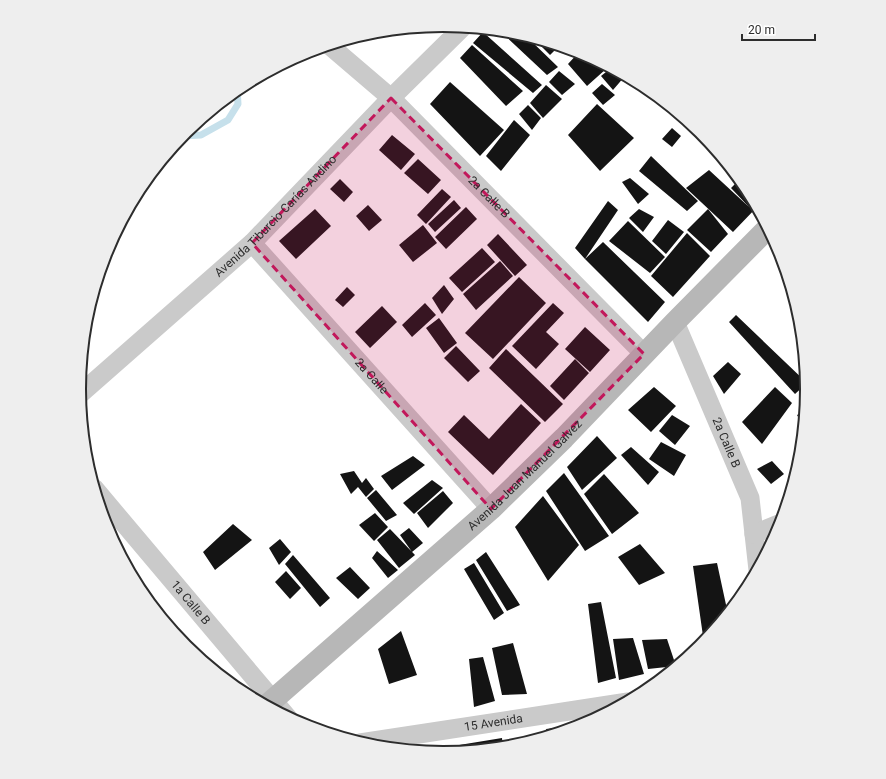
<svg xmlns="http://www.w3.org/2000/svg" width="886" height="779" viewBox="0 0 886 779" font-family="Roboto,sans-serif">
  <rect width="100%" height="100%" fill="#fff"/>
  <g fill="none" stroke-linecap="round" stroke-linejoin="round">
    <path stroke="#c6e0eb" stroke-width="7" d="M182,136L201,135L228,120L238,104L237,89"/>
  </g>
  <path fill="#141414" d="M499,30L514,32L526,36L558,67L547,75Z
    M483,32L542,85L533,93L473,43Z
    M533,38L551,43L559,46L550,55Z
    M472,45L523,91L506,106L460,58Z
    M579,52L598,61L606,69L587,86L568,64Z
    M611,68L625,76L613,90L601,76Z
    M559,71L575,84L562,95L549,82Z
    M450,82L504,130L480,156L430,104Z
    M602,84L615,95L603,105L592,93Z
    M546,85L562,99L543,118L530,103Z
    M597,104L634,138L600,171L568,135Z
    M528,105L541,118L532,130L519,114Z
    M514,120L530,135L501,171L486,156Z
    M672,128L681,136L672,147L662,139Z
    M392,135L415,154L401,170L379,150Z
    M651,156L698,201L687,211L639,171Z
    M418,159L441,180L428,194L404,173Z
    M709,170L749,207L731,188L740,179L746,187L757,207L733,232L686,188Z
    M630,178L649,194L638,204L622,182Z
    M340,179L353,192L344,202L330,189Z
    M442,189L451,197L426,224L417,215Z
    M454,200L461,208L435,232L428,224Z
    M608,201L618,210L585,259L575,248Z
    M368,205L382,220L369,231L356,216Z
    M466,207L477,219L446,249L435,237Z
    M315,209L331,226L296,259L279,241Z
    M639,209L654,217L643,232L629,218Z
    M708,209L728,234L711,252L687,230Z
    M668,220L684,232L666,254L652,241Z
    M628,221L665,257L650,273L609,241Z
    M423,225L437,243L413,262L399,245Z
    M687,233L710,256L673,297L651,276Z
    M498,234L527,265L515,276L487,245Z
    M603,242L665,302L648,322L585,259Z
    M482,248L495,262L462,292L449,278Z
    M500,261L513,276L476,310L463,294Z
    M519,277L546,303L493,359L465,333Z
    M444,285L454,299L442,314L432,298Z
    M791,286L795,301L786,292Z
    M347,287L355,295L343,307L335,300Z
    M425,303L436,315L412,337L402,325Z
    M553,303L564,313L546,332L559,344L536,369L512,346Z
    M382,306L397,322L370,348L355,332Z
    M736,315L807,383L795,394L729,322Z
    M439,318L457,343L444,353L426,328Z
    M585,327L610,350L590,372L565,349Z
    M456,346L480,371L468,382L444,358Z
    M506,349L563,404L545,422L489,368Z
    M575,359L589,373L564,400L550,386Z
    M728,362L741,374L724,394L713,376Z
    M654,387L676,406L651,432L628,410Z
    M775,387L792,403L762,444L742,422Z
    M521,404L541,423L493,475L448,432L464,415L489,439Z
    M805,411L804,427L797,415Z
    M672,415L690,426L675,445L659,431Z
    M597,436L617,458L582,490L567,467Z
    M661,442L686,455L674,476L649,459Z
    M631,447L659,472L648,485L621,455Z
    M413,456L425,465L392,490L381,476Z
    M772,461L784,474L771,484L757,469Z
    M354,471L362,483L366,478L374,489L366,497L358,487L351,494L340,474Z
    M564,473L609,536L585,551L546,491Z
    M604,474L639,513L612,534L584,494Z
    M432,480L443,488L414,514L403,503Z
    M376,490L397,515L386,521L367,498Z
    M443,491L453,503L428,528L417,513Z
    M543,496L579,545L548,581L515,527Z
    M375,513L388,527L374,541L359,525Z
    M233,524L252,540L215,570L203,552Z
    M409,528L423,543L412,552L400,535Z
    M390,529L415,555L399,568L377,540Z
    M280,539L291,552L279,565L269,548Z
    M640,544L665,573L639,585L618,557Z
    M377,551L398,570L388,578L372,558Z
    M486,552L520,605L507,611L476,560Z
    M293,555L330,598L320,607L285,564Z
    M474,563L504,613L494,620L464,569Z
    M717,563L728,614L704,643L693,566Z
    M350,567L370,588L358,599L336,578Z
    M286,571L301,588L290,599L275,582Z
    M601,602L616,678L598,683L588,604Z
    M401,631L417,675L389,684L378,649Z
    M633,638L644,674L619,680L613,639Z
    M667,639L676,666L648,669L642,640Z
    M513,643L527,694L502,695L492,648Z
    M483,657L495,701L474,707L469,659Z
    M587,724L582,726L548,737L546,729Z
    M502,738L503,748L448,754L447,747Z"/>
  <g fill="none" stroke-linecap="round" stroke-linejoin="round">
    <g stroke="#cacaca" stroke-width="19">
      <path id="s1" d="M329,45L391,98L644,354"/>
      <path id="s2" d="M252,243L491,509"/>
      <path id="s3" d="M675,322L750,498L758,570"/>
      <path id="s4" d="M79,395L252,243L391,98L463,27"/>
      <path id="s5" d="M94,488L288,718"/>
      <path d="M754,534L781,523"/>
      <path id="s6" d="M360,743L628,702"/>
    </g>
    <path stroke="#b7b7b7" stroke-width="22" id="s7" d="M266,706L491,509L564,438L675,322L768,228"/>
  </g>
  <path fill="#c2185b" fill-opacity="0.2" stroke="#c2185b" stroke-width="3" stroke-dasharray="8 5" stroke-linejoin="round" d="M391,98L644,354L491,509L252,243Z"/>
  <g text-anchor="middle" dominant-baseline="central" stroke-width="4" stroke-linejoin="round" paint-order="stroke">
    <g font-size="12" fill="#2d2d2d" stroke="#fff">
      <text stroke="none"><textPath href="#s1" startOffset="221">2a Calle B</textPath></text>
      <text stroke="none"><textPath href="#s4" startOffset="266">Avenida Tiburcio Carías Andino</textPath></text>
      <text stroke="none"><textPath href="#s2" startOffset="179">2a Calle</textPath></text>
      <text stroke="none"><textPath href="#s3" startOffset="131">2a Calle B</textPath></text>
      <text stroke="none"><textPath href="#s7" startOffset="347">Avenida Juan Manuel Galvez</textPath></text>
      <text stroke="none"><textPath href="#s5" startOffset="150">1a Calle B</textPath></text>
      <text stroke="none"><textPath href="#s6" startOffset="135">15 Avenida</textPath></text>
    </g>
  </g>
  <path d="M0 0H886V779H0ZM86 389a357 357 0 1 1 714 0a357 357 0 1 1-714 0Z" fill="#eee" fill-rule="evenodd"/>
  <path fill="none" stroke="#2d2d2d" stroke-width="2" d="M86 389a357 357 0 1 1 714 0a357 357 0 1 1-714 0Z"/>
  <path d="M742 34v6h73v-6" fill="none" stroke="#2d2d2d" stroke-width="2"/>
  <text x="748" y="34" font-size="12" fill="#2d2d2d" stroke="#ffffff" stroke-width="3" paint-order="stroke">20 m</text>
</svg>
